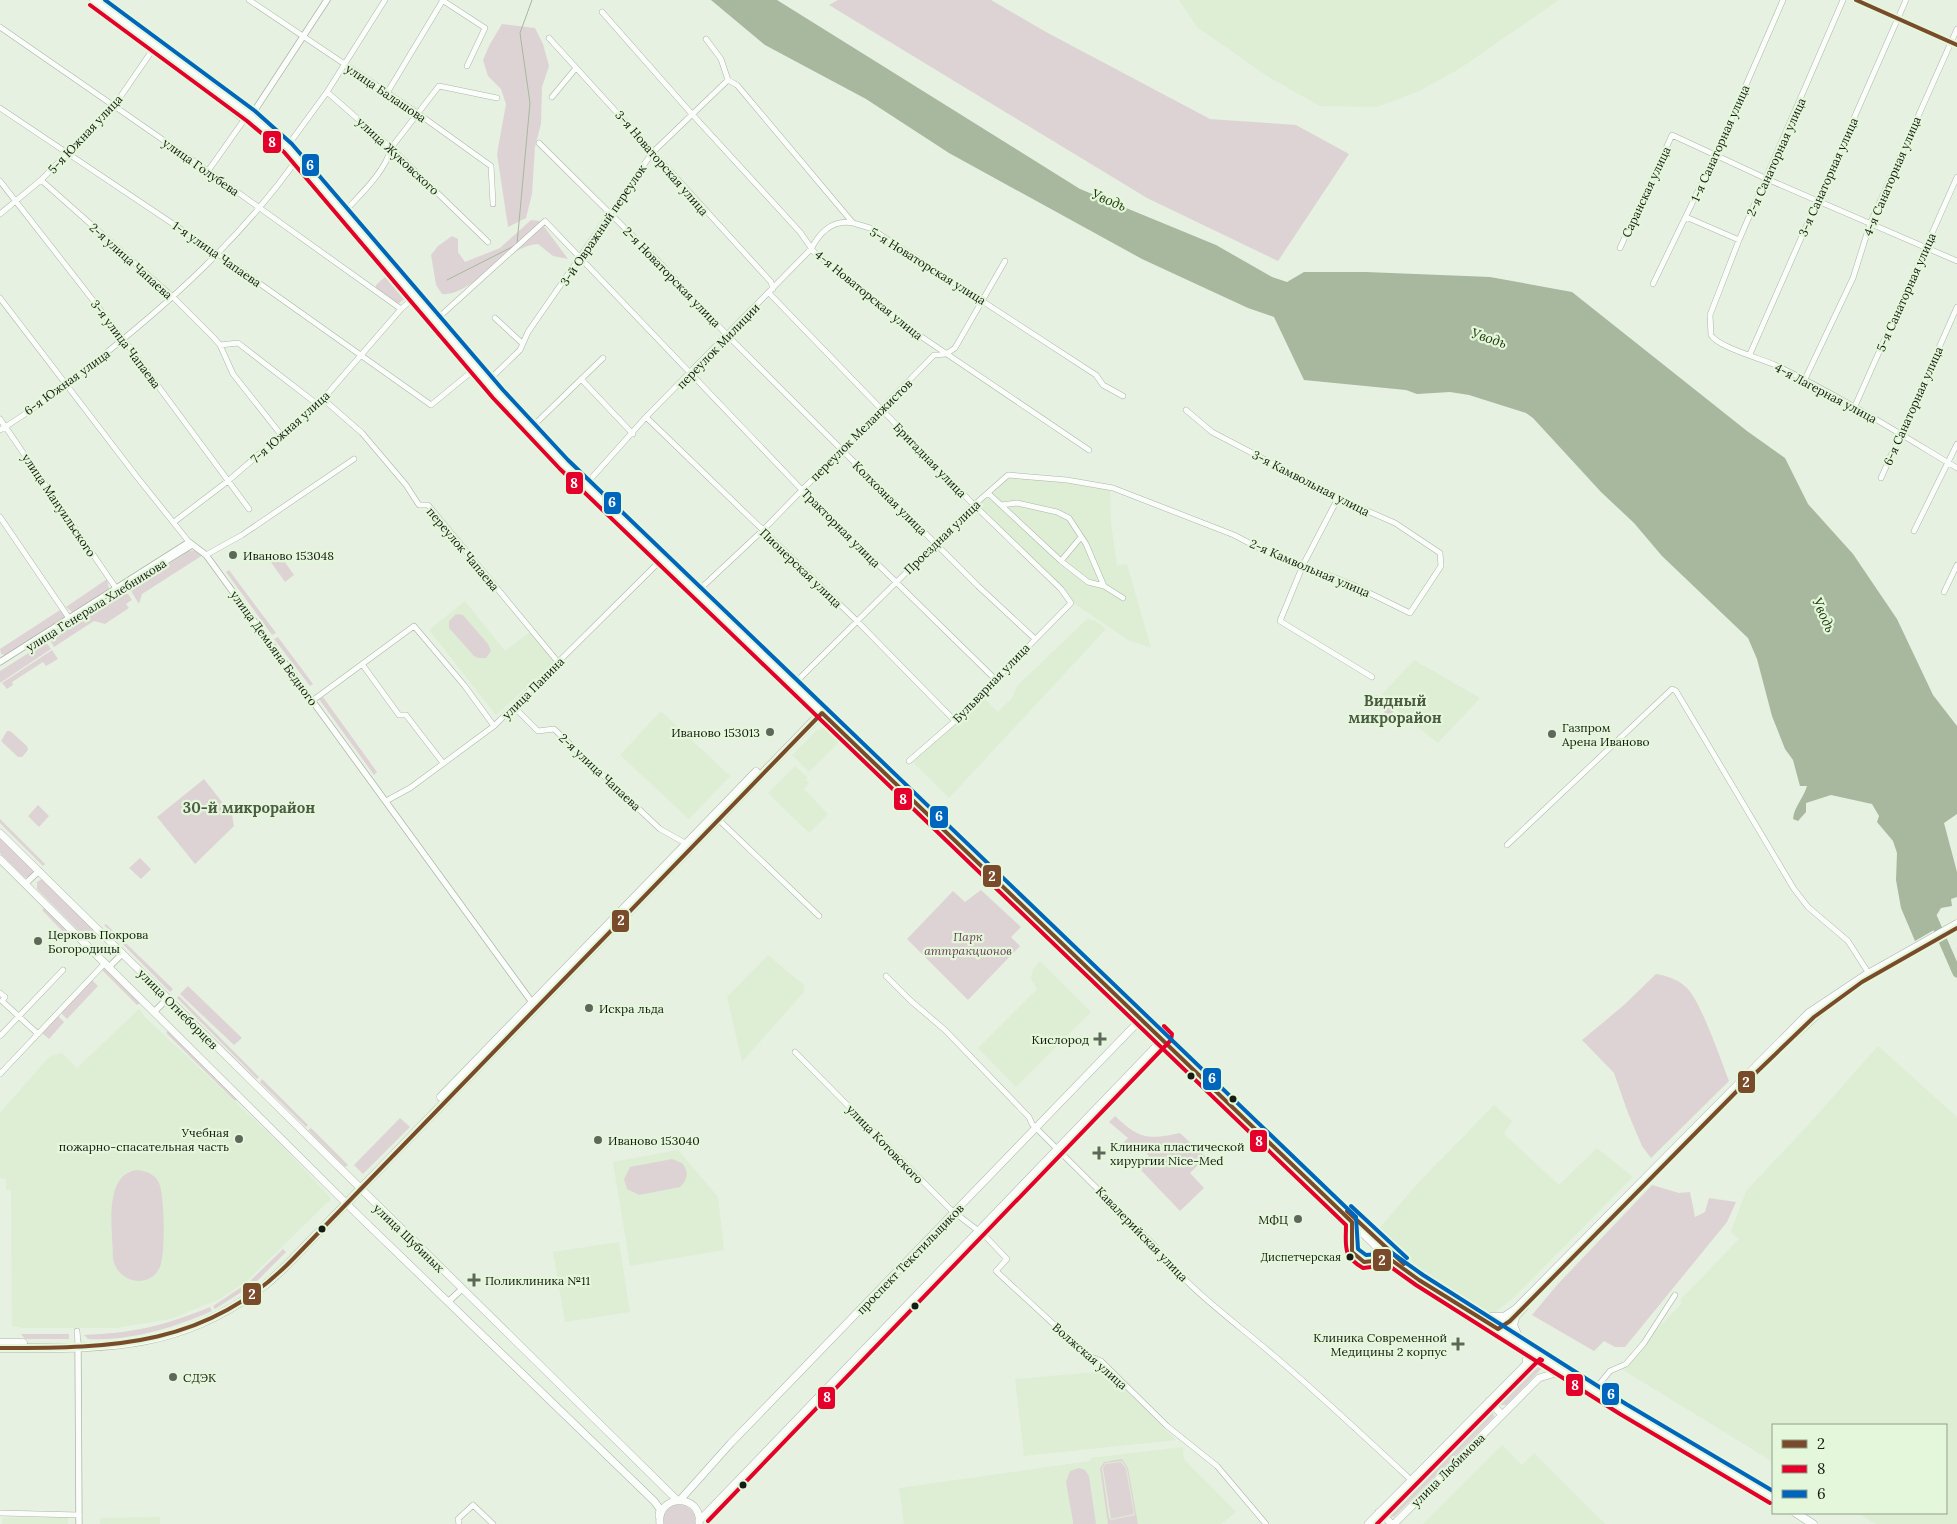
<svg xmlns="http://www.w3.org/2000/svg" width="1957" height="1524" viewBox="0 0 1957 1524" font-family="Lora,serif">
  <rect width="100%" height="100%" fill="#e6f1e1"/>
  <path fill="#ddeed4" d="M1179,0H1559L1459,69L1419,91L1377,107L1320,106L1267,76L1197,27Z
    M1008,477L1056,480L1110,489L1111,523L1117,565L1127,564L1151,648L1128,640L1072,602L978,504Z
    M465,601L505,651L530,632L554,662L496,715L429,630Z
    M1087,619L1096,621L1106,629L949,798L913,762L936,739L942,737L981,695L998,712L1012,698L1017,686Z
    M1414,660L1480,698L1438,743L1394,708L1382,694Z
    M661,711L730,776L689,819L620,755Z
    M824,728H831L842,739L809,772L792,755L816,731Z
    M795,766L808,778L806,780L809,783L804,789L828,814L809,833L768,793Z
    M768,955L804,985V992L742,1062L727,997Z
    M1040,961L1091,1012L1016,1087L978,1048L1037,989L1031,979L1033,969Z
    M139,1009L145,1017L280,1144L331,1198L330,1200L247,1281L220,1299L171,1319L116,1328H24L12,1326L11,1190H6V1179L0,1178V1113L49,1057L62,1053L77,1068Z
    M1878,1046L1957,1117V1524H1876L1857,1513H1946V1425H1773V1462L1620,1368L1682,1303L1681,1299L1739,1239L1731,1232L1746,1191L1809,1124Z
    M1494,1105L1512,1121L1504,1134L1559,1185L1597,1148L1633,1177L1512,1299L1493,1314L1457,1294L1404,1259L1377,1231L1417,1184Z
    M678,1150L718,1197L724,1250L630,1266L613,1162Z
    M619,1242L630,1312L565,1322L553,1252Z
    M1107,1371L1176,1440L1024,1456L1015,1379Z
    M1502,1445L1522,1465L1534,1453L1605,1524H1423Z
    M1183,1447L1184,1459L1236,1512L1221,1524H904L899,1488L1090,1461V1458Z
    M68,1517V1524H2V1518Z
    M160,1517V1524H100V1518Z"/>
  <path fill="#ded3d4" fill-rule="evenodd" d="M838,0H991L1046,32L1210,119L1296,125L1349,154L1278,261L1147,198L829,5Z
    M502,24L535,28L543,44L549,66L542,87L541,124L535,147L532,194L526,218L508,227L497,154L506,104L501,89L488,76L483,60L490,44Z
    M169,60L192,75V80L189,82L166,66Z
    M531,220L540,221L568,259L553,256L538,244C505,246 471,297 442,294L436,285L431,255L438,246L452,236L458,239V252L465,262L500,248Z
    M387,269L404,287L407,297L398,304L376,289V285L386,276L384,273Z
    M196,550L203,555L142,594L139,604L131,591V588L189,551Z
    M277,551L294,575L285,582L268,558Z
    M229,570L276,633L272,635L226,572Z
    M107,579L109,589L73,613L66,607Z
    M122,594H128L132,600L126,604L129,608L105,624L94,621L54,647L50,640Z
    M60,610L66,618L6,655L1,654L0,649Z
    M456,614L463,615L488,644L491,651L486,658H478L474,656L449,628V621Z
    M278,637L313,684L310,686L274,639Z
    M46,642L51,649L0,683V671Z
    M52,650L58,659L46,666L43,662L12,682L13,685L7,689L2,683Z
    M1376,695L1388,703L1387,707L1394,709L1391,716L1384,713L1385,710L1370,704Z
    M323,697L377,772L374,775L319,699Z
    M7,731H10L27,746L28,750L22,757H18L1,741Z
    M204,779L232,815L234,826L195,864L157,817Z
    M38,805L49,816L39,827L28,816Z
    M0,819L45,864L43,866L0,823Z
    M0,835L36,871L28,878L24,877L0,853Z
    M140,858L151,869L141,879L129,868Z
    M42,879L96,929L86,938L37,889V882Z
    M981,890L1021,927L1011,937L1020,946L968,1000L907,939L953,891L965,902Z
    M45,907L74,937L71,940L42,910Z
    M106,924L173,989L170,992L104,925Z
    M104,968L140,1003L137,1005L102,970Z
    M1656,974C1667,976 1678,979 1687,988C1701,1002 1721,1060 1729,1081L1651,1158L1642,1146L1628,1113L1614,1073L1582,1040L1624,1005Z
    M92,980L98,986L67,1019L61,1013Z
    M188,986L242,1038L234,1045L180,994Z
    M179,996L259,1077L257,1079L177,998Z
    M58,1016L64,1022L49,1039L42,1033Z
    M168,1031L237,1099L235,1101L166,1033Z
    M262,1079L308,1125L306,1127L260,1082Z
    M1115,1116C1139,1139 1148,1140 1180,1133L1206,1157L1190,1173L1204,1188L1180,1211L1139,1168L1149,1156L1140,1147L1130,1154L1121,1145L1128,1138L1109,1122Z
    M400,1118L410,1127L363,1174L354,1165Z
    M311,1128L348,1165L345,1167L308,1130Z
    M672,1159L682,1163C689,1171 688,1180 680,1187L639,1195L627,1189L624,1179L630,1167Z
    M138,1170C146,1171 154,1174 158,1181C165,1191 166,1258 159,1269C147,1290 117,1281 113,1259C113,1232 102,1173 138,1170Z
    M1652,1185L1679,1193L1690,1192L1695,1217L1705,1212L1709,1198L1736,1202L1727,1222L1625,1347H1615L1604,1341L1594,1351L1532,1315L1557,1285Z
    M283,1249L286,1252L254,1284L215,1309L213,1306L249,1282Z
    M210,1307L212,1311C173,1328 131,1341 88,1339L84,1335C133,1333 164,1326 210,1307Z
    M21,1334H69V1339H25Z
    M1537,1361L1543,1367L1507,1405H1499V1398Z
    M1492,1409L1494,1417L1394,1517L1386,1516L1387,1509L1486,1410Z
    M1122,1459L1128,1468L1138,1524H1108L1100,1468L1104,1462ZM1122,1461L1127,1469L1135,1515L1111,1520L1109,1518L1102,1468L1105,1463Z
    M1121,1462L1126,1469L1134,1514L1111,1519L1103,1468L1105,1464Z
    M1079,1468L1085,1470L1089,1476L1096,1524H1073V1522L1066,1482L1070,1471Z
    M674,1504C687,1504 697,1510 695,1524H664C662,1514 666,1510 674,1504Z"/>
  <path fill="#a7b89e" d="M711,0H777L1080,189L1216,245L1272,277L1287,282L1304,272H1366L1490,277L1572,292L1747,431L1785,458L1808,504L1853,554L1897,619L1933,695L1957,726V814L1944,823L1957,872V897L1951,899L1952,906L1941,908L1936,916L1939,927L1915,941L1901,908L1896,880L1897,853L1893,841L1877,822L1879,816L1872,804L1831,795L1806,803V812L1798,821L1793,819C1794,807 1803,799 1807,786H1800L1793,760L1785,749L1772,716L1757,659L1748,638L1662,556L1634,523L1601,492L1533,418L1526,413L1469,395L1450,392L1417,394L1406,390L1304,380L1274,317L1248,308L1142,259L949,153L866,99L765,45Z"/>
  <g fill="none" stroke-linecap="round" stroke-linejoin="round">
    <path stroke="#a7b89e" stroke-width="1" d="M517,244L530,103L520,33L532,0
      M447,280L514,246"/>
    <path stroke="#a7b89e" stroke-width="9" d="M1933,918L1957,973"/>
    <g stroke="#adb6a9" stroke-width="6">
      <path id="minor" d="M249,0L413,110L491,166L493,204
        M442,0L485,28L467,66
        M1843,0L1739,240L1710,315L1711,335C1718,347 1759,358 1775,365C1838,395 1897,432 1957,468
        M602,12L691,113L800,232L814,252L907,327L1089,450
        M0,27L208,171L401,309
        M549,38L771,282L773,289
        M706,39L721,59L728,80L737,85L853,223L870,228L1096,375L1103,385L1123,396
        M327,92L391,148L488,242
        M387,93L443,0
        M552,97L576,68
        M0,108L218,254L431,405L476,368
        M539,143L659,262L727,335L978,586L1034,638
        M289,144L327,92L385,0
        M208,171L244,120
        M41,180L174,298L213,337L220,345L233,374L282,436
        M0,181L124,340L249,509
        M347,209C363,192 386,170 391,148L439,86L497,98
        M0,214L41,180L114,106L156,45
        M1686,217L1739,240
        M1620,248L1672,135L1767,179L1957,261
        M1653,284L1715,156L1783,0
        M769,293L971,502L1061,589L1071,603L955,721L909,761
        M0,298L137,477L189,542
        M438,318L545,221L802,490L995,679
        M495,318L522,343
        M220,345L238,343L317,404
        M1750,354L1906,0
        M490,379L520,350L528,332L652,153L728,80
        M581,379L633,434
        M1805,379L1853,278L1870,224L1957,29
        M323,399L362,433L406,485L419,505H428L558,662
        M1855,406L1957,177
        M646,417L857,621L955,721
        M0,419L118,591
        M532,427L603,358
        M0,430C32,411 63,387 92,364C169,304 241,238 298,158
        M550,450L552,458L580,486L585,485
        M1881,478L1957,307
        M588,482L646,417L811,249C820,232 833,219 853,223
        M988,493L1061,561L1088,582L1104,586L1123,598
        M1338,498L1303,565L1280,621L1372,677
        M1001,505L1017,503L1057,512L1069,518L1086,544L1104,586
        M0,517L71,621
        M174,522L228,481L323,399L401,309L415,297
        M1914,531L1957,444
        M206,555L242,535L354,459
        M1061,561L1081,537
        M699,590L762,531L934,355L946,354L955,348L1005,261
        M1944,592L1957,565
        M362,664L399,715H406L443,763
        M793,685L974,505L1008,475L1067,480L1113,488L1234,535L1276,557L1303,565L1353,585L1410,613L1441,566L1440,553L1395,523L1338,498L1334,494L1323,490L1212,432L1186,410
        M312,701L414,626L464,685L494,726
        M514,707L538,731L554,729L660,829L687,844
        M386,801L410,788L494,726L662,559
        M719,820L819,916
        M1507,845L1672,689L1676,691L1794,889L1808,907L1848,941L1871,977
        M886,976L911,1001L945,1030L1029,1117L1032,1124L1154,1245C1187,1288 1231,1319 1272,1354C1319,1394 1365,1437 1411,1480
        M0,993L5,997L2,1001L38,1034
        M0,1036L63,970
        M795,1052L950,1209L985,1236L1007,1259L996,1271L1087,1355L1101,1361L1167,1426L1217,1466L1266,1524
        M0,1074L105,963
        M77,1331L78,1343
        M1597,1387L1610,1371L1626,1364L1644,1343L1675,1295
        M0,1513L79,1515
        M459,1524L458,1519L473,1505L493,1524"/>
    </g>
    <g stroke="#adb6a9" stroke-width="7">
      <path id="tertiary" d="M1856,0L1957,45
        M203,80L206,90L244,120L251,116L327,0
        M158,566L192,545
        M0,662L189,542L206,555L534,1005
        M25,884L39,871
        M109,967L122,954
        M154,1012L167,999
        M448,1302L462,1289
        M78,1343L79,1524"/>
    </g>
    <g stroke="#adb6a9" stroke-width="8">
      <path id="secondary" d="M0,833L677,1500
        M0,859L357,1214L654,1501L660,1509L659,1516
        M1522,1346L1527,1354L1526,1365
        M1489,1401L1502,1415
        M680,1500L731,1443L1141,1019
        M1379,1512L1392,1524
        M699,1521L1166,1036
        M660,1524C656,1493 703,1493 699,1524
        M1368,1524L1539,1351
        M1394,1524L1539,1378L1562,1371"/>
    </g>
    <g stroke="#adb6a9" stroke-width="9">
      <path id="primary" d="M94,0L251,116L288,148L498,394L564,464L1390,1259L1419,1280L1623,1409L1643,1419L1773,1498
        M1797,1033L1823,1009
        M441,1097L756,772
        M1299,1164L1343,1206
        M1485,1317H1504L1516,1309L1809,1013L1863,977L1957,924
        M1515,1318L1513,1325L1519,1339
        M1495,1328L1498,1329L1507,1325L1524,1307
        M0,1343H23
        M0,1348C103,1348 179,1352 265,1285C281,1272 295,1257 309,1242L824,710
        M1796,1513L1813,1524"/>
    </g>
    <use href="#minor" stroke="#fbfdfa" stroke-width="5"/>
    <use href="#tertiary" stroke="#fbfdfa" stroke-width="5.5"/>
    <use href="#secondary" stroke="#fbfdfa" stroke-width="7"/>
    <use href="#primary" stroke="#fbfdfa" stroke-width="8"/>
    <g stroke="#e4f7db" stroke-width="8">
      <path id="bus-1" d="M1856,0L1957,45
        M1347,1211L1404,1264
        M0,1348C115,1348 207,1347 293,1259L822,713L1352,1222V1252L1364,1262L1390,1259L1419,1280L1498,1329L1510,1321L1738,1090L1814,1017L1862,982L1957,928"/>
    </g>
    <g stroke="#e4f7db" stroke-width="8">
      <path id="bus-2" d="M90,5L247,121L284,152L493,398L560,469L1346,1225C1346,1246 1342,1256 1363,1268L1388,1265L1416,1285L1620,1414L1770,1503
        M708,1521L1171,1040L1172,1034L1164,1026
        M1377,1524L1540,1359L1542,1360"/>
    </g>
    <g stroke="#e4f7db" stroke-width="8">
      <path id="bus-3" d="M105,0L255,111L292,144L503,390L568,460L1356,1217L1358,1249L1366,1255L1392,1253L1423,1275L1626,1404L1773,1491
        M1351,1206L1407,1258"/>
    </g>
    <use href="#bus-1" stroke="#7a4b2a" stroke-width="4"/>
    <use href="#bus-2" stroke="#e4002b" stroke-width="4"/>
    <use href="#bus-3" stroke="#0065bd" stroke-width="4"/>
  </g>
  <g fill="#5f675b" stroke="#e4f7db" stroke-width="2">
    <circle cx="233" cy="555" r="5"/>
    <circle cx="770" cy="732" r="5"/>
    <circle cx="1552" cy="734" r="5"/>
    <circle cx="38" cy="941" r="5"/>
    <circle cx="589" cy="1008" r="5"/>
    <path d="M1097.5 1031.5h5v5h5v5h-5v5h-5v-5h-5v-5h5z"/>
    <circle cx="239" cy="1139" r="5"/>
    <circle cx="598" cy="1140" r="5"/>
    <path d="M1096.5 1145.5h5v5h5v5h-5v5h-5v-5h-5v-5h5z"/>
    <circle cx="1298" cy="1219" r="5"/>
    <path d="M471.5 1272.5h5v5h5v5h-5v5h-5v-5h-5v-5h5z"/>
    <path d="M1455.5 1336.5h5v5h5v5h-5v5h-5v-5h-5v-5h5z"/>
    <circle cx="173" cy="1377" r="5"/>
  </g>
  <g fill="#161c13" stroke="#e4f7db" stroke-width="2">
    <circle cx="1191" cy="1076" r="4.5"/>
    <circle cx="1233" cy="1099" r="4.5"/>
    <circle cx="322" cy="1229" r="4.5"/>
    <circle cx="1350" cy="1257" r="4.5"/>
    <circle cx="915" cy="1306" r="4.5"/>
    <circle cx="743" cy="1485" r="4.5"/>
  </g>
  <g text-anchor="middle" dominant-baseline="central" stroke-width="4.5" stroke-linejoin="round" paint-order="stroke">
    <g font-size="11" fill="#161c13" stroke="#e4f7db" text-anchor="end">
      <text x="1341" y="1257">Диспетчерская</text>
    </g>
    <g font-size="12" fill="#161c13" stroke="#e4f7db">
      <text transform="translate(386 93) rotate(34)">улица Балашова</text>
      <text transform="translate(85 134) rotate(-47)">5-я Южная улица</text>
      <text transform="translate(1720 143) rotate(-66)">1-я Санаторная улица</text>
      <text transform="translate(398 156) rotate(43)">улица Жуковского</text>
      <text transform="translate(1776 157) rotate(-66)">2-я Санаторная улица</text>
      <text transform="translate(662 163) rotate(49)">3-я Новаторская улица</text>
      <text transform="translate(201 167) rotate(35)">улица Голубева</text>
      <text transform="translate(1892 176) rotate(-67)">4-я Санаторная улица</text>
      <text transform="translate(1828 177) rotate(-66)">3-я Санаторная улица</text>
      <text transform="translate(1646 192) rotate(-65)">Саранская улица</text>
      <text transform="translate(603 225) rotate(-56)">3-й Овражный переулок</text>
      <text transform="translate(217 254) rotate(35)">1-я улица Чапаева</text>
      <text transform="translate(131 261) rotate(42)">2-я улица Чапаева</text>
      <text transform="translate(928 266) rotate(32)">5-я Новаторская улица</text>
      <text transform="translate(672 277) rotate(46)">2-я Новаторская улица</text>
      <text transform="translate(1906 292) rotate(-66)">5-я Санаторная улица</text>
      <text transform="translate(869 295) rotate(39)">4-я Новаторская улица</text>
      <text transform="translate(126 344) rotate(53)">3-я улица Чапаева</text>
      <text transform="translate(718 346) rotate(-46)">переулок Милиции</text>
      <text transform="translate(67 382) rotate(-36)">6-я Южная улица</text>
      <text transform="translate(1826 393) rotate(28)">4-я Лагерная улица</text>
      <text transform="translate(1913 406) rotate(-66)">6-я Санаторная улица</text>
      <text transform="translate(290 427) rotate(-42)">7-я Южная улица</text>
      <text transform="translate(861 430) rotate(-45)">переулок Меланжистов</text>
      <text transform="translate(930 460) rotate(46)">Бригадная улица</text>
      <text transform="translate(1311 483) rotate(27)">3-я Камвольная улица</text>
      <text transform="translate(890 498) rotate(45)">Колхозная улица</text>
      <text transform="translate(59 505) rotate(56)">улица Мануильского</text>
      <text transform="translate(841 528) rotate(45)">Тракторная улица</text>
      <text transform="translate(942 537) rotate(-44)">Проездная улица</text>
      <text transform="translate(463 549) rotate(50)">переулок Чапаева</text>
      <text transform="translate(801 568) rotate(44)">Пионерская улица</text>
      <text transform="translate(1310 568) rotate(23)">2-я Камвольная улица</text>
      <text transform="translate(96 605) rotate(-32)">улица Генерала Хлебникова</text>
      <text transform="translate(274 648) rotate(54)">улица Демьяна Бедного</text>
      <text transform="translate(991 683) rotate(-46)">Бульварная улица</text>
      <text transform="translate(533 688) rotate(-45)">улица Панина</text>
      <text transform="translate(600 772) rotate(43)">2-я улица Чапаева</text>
      <text transform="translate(178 1009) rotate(45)">улица Огнеборцев</text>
      <text transform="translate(885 1144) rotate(46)">улица Котовского</text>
      <text transform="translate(1142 1234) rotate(46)">Кавалерийская улица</text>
      <text transform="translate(409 1238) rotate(44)">улица Шубиных</text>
      <text transform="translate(910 1259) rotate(-46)">проспект Текстильщиков</text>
      <text transform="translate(1090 1356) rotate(41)">Волжская улица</text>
      <text transform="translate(1448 1470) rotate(-45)">улица Любимова</text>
    </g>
    <g font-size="12" fill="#161c13" stroke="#e4f7db" text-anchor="start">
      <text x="243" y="555">Иваново 153048</text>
      <text x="1562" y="727">Газпром<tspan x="1562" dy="14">Арена Иваново</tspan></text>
      <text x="760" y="732" text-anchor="end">Иваново 153013</text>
      <text x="48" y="934">Церковь Покрова<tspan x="48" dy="14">Богородицы</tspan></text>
      <text x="599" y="1008">Искра льда</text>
      <text x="1089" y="1039" text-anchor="end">Кислород</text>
      <text x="229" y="1132" text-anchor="end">Учебная<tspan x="229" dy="14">пожарно-спасательная часть</tspan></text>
      <text x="608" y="1140">Иваново 153040</text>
      <text x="1110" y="1146">Клиника пластической<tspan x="1110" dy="14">хирургии Nice-Med</tspan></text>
      <text x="1288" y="1219" text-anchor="end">МФЦ</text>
      <text x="485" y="1280">Поликлиника №11</text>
      <text x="1447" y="1337" text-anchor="end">Клиника Современной<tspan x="1447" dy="14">Медицины 2 корпус</tspan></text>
      <text x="183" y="1377">СДЭК</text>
    </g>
    <g font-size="12" font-style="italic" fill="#6a3b56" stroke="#e4f7db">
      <text x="968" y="936">Парк<tspan x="968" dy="14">аттракционов</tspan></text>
    </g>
    <g font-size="14" font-style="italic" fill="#1e380b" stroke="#e4f7db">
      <text transform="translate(1109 200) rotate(22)">Уводь</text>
      <text transform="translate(1489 338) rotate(18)">Уводь</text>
      <text transform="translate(1824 615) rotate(66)">Уводь</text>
    </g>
    <g font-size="15" font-weight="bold" fill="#4c5c44" stroke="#e4f7db">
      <text x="1395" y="700">Видный<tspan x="1395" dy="17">микрорайон</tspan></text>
      <text x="249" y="807">30-й микрорайон</text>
    </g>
  </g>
  <g stroke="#e4f7db" stroke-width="2">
    <rect x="262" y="130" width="20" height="24" rx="5" fill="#e4002b"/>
    <rect x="301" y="153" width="19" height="24" rx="5" fill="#0065bd"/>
    <rect x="565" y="471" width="19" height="24" rx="5" fill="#e4002b"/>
    <rect x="603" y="491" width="19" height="24" rx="5" fill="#0065bd"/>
    <rect x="893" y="787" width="20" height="24" rx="5" fill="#e4002b"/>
    <rect x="929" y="805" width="20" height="24" rx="5" fill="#0065bd"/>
    <rect x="982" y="864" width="20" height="24" rx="5" fill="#7a4b2a"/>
    <rect x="611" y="909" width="19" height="24" rx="5" fill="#7a4b2a"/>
    <rect x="1202" y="1067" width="20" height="24" rx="5" fill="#0065bd"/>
    <rect x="1737" y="1070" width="19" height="24" rx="5" fill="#7a4b2a"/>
    <rect x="1249" y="1129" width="19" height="24" rx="5" fill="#e4002b"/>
    <rect x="1372" y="1248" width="20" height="24" rx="5" fill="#7a4b2a"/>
    <rect x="242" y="1282" width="20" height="24" rx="5" fill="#7a4b2a"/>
    <rect x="1565" y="1373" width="19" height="24" rx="5" fill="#e4002b"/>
    <rect x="1601" y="1382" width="19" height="24" rx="5" fill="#0065bd"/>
    <rect x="817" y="1386" width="19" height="24" rx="5" fill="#e4002b"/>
  </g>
  <g font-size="14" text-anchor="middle" font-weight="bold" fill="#fff">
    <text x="272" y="147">8</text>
    <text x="310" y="170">6</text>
    <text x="574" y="488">8</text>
    <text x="612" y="507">6</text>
    <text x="903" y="804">8</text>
    <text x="939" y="821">6</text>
    <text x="992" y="881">2</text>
    <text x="621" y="925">2</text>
    <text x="1212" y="1083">6</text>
    <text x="1746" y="1087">2</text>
    <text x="1259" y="1146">8</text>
    <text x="1382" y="1265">2</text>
    <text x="252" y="1299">2</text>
    <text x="1575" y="1390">8</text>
    <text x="1611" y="1399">6</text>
    <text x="827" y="1402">8</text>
  </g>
  <rect x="1772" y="1424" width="175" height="90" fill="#e4f7db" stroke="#929f8b"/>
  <rect x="1782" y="1440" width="25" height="8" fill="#7a4b2a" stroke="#929f8b"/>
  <text x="1817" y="1449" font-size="15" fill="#161c13">2</text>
  <rect x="1782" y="1465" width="25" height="8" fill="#e4002b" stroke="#929f8b"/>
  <text x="1817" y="1474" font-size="15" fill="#161c13">8</text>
  <rect x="1782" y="1490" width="25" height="8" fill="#0065bd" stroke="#929f8b"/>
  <text x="1817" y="1499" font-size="15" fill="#161c13">6</text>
</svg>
